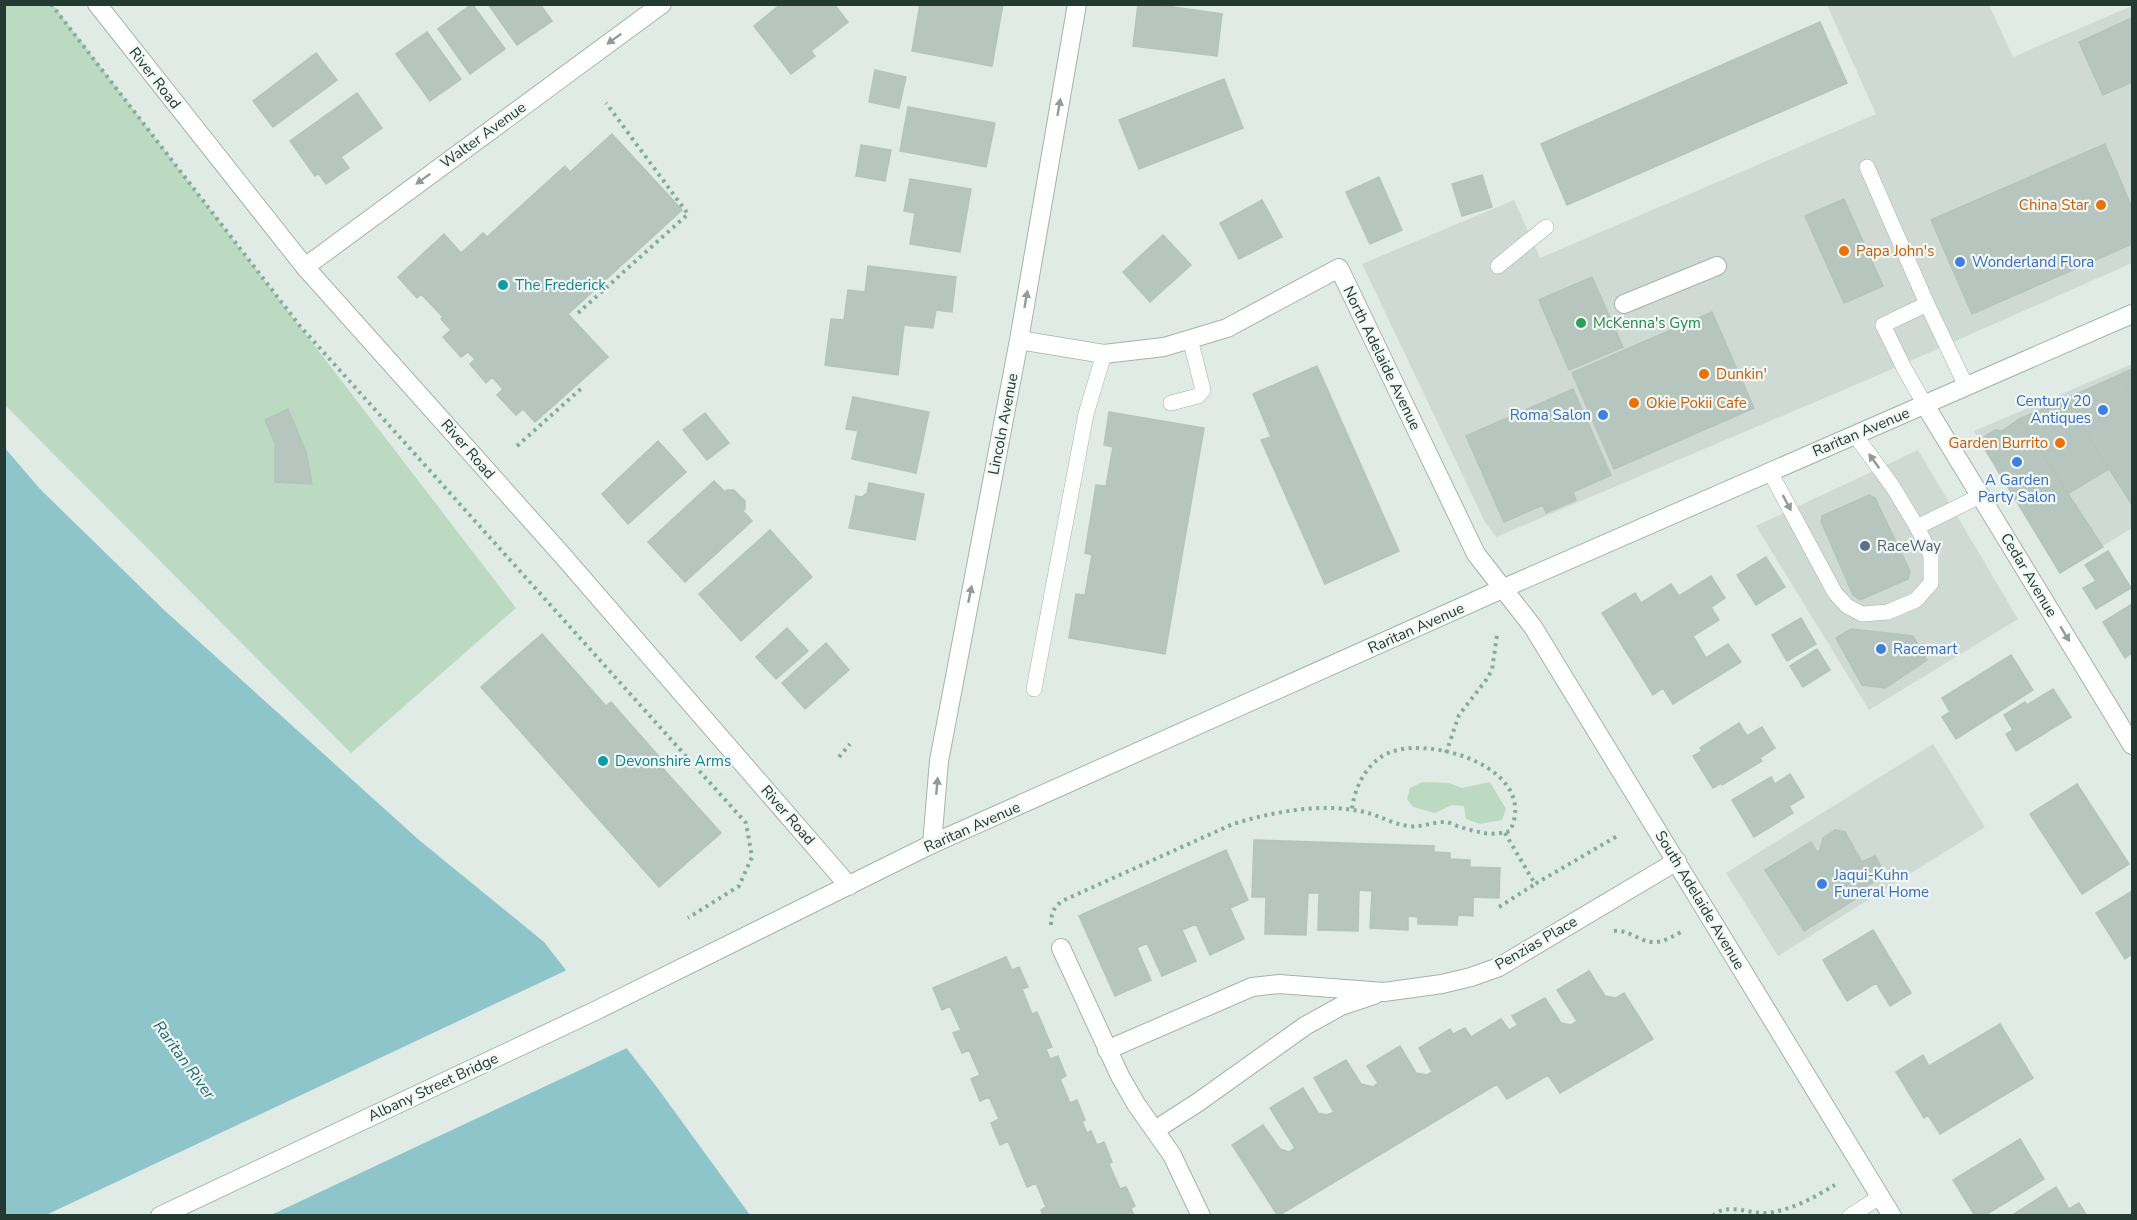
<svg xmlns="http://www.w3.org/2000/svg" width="2137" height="1220" viewBox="0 0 2137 1220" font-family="'Nunito Sans',sans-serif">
  <rect width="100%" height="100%" fill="#e1ebe6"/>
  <path fill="#d0dad5" d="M1827,5H1989L2013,57L2132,6V263L1874,377L1496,537L1485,522L1362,264L1514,200L1540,258L1876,114Z
    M2132,364V528L2060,573L1974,431Z
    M1918,450L2018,619L1869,710L1756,526Z
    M1933,744L1985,827L1778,956L1726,873Z"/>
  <path fill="#bcdac2" d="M4,5H53L516,608L351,753L5,405Z
    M1422,782L1449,783L1462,788L1490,782L1506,809L1502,820L1480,824L1466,819L1464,806L1452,805L1435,813L1413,807L1407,799L1410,788Z"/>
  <path fill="#8dc5cb" d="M4,447L40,489L164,610L419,840L544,942L656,1086L750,1215H5Z"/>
  <path fill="#e1ebe6" d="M569,969L629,1047L271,1215H46Z"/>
  <path fill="#b7c5bf" stroke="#b4c4bc" stroke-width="1.5" d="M472,4L505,49L470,74L438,29Z
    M488,4H540L552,21L517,45Z
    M781,4H834L848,22L811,51L815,56L791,74L754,26Z
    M920,4H1003L992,66L912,51Z
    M1138,4H1152L1222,14L1217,56L1133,46Z
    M2132,18V82L2103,95L2079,42Z
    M1820,22L1847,83L1567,205L1541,144Z
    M427,32L461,79L430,101L396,54Z
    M316,53L337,80L273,127L253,101Z
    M875,70L906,77L899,108L869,102Z
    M1224,79L1243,128L1139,169L1119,120Z
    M357,93L382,128L341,157L349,168L326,184L318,173L315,176L290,141Z
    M908,107L995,123L986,167L900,151Z
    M612,134L682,210L568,314L608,357L535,422L523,409L516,415L497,395L503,389L492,377L486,383L470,364L475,359L468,352L461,357L443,337L451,330L441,319L443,317L421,294L417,298L398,277L444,234L461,253L483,233L487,237L565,166L570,172Z
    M2105,144L2132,208V244L1972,314L1931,220Z
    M861,145L891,150L885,181L856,176Z
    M1482,175L1492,207L1462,216L1452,184Z
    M1379,177L1402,230L1370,244L1346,192Z
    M910,179L971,189L960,252L910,244L915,213L904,211Z
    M1844,199L1883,286L1844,303L1805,216Z
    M1262,200L1282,237L1239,259L1220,223Z
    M1163,235L1191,265L1150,302L1123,272Z
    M868,266L956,277L952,312L936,310L933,328L904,325L898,375L825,365L831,319L844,320L848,290L865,292Z
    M1592,277L1623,347L1569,370L1539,300Z
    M1712,312L1754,408L1614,469L1572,373Z
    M1317,366L1399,551L1325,584L1261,440L1271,437L1253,394Z
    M2132,369V396L2119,375Z
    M2119,375L2132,396V505L2065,399Z
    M1573,389L1611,475L1573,492L1576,500L1546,513L1543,505L1504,522L1466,436Z
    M853,397L929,412L916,473L852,459L858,431L846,429Z
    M2065,399L2109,469L2069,493L2019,419Z
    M288,409L306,452L312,484L275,482V443L265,420Z
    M1109,412L1204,428L1165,654L1069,638L1076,594L1085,595L1092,555L1085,553L1096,485L1106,486L1113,447L1104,445Z
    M705,413L729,443L707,460L683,430Z
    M2019,419L2103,547L2060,573L1983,446L1984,437L1995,430L2002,431Z
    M658,441L686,472L628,524L602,494Z
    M714,481L725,492L727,490H734L745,501V509L743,511L752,521L685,582L648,542Z
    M869,483L924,494L915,540L849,528L856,496L862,497L867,493Z
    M1869,495L1875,498L1910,571L1908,579L1860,600L1853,595L1821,521L1822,516Z
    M770,530L812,577L741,641L699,594Z
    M2108,551L2131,588L2096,609L2083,588L2096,581L2085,565Z
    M1766,557L1785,587L1756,605L1737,575Z
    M1711,576L1725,598L1711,607L1719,620L1693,636L1706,658L1728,644L1741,662L1673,704L1663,688L1653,695L1602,613L1635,593L1641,603L1671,584L1679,596Z
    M2132,604V653L2125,658L2103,622Z
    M1801,618L1816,644L1787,661L1772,635Z
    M787,628L808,651L776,679L756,657Z
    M1851,629L1913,636L1927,660L1885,688L1862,685L1836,638Z
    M542,634L606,706L611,702L662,760L658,763L721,833L659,887L481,687Z
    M826,643L849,670L805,709L782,683Z
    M1817,649L1830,670L1803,687L1790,666Z
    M2011,655L2033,690L1956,739L1942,717L1950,712L1942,698Z
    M2053,689L2071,717L2016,751L2006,734L2013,730L2004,715L2025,702L2027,705Z
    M1739,723L1747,736L1762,727L1775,748L1760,758L1762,761L1722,785L1721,783L1713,788L1693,756L1702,751L1700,748Z
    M1790,774L1804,797L1789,806L1793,813L1754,837L1732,800L1771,777L1775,784Z
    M2077,784L2129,864L2082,894L2030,814Z
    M1835,830L1845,832L1862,862L1875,856L1886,875L1854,893L1857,898L1804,931L1765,870L1811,842L1817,852L1820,850L1823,838Z
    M1254,840L1434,846V852L1450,853V859L1470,860V867L1500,868L1499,898L1473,897V916L1458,915L1457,925L1418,924V917L1408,916V930L1370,928L1372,891L1359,890L1358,931L1318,930L1319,893H1308L1306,935L1265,934L1266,897H1252Z
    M1226,850L1248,900L1230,908L1244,939L1210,955L1196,924L1182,930L1196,961L1162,976L1147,943L1137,948L1151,980L1115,996L1079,916Z
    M2132,891V954L2125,959L2096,913Z
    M1873,930L1911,993L1890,1006L1876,983L1847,1001L1823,960Z
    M1006,957L1012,970L1019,967L1028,987L1022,989L1032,1014L1037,1012L1052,1047L1046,1049L1050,1059L1058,1056L1066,1076L1060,1079L1070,1103L1077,1100L1085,1120L1082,1122L1087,1133L1091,1131L1097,1145L1104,1142L1112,1162L1109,1164L1120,1189L1126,1187L1135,1206L1131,1208L1134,1216H1043L1041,1210L1046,1207L1036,1183L1027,1187L1008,1141L1000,1145L991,1123L999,1119L989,1097L980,1101L971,1079L980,1075L969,1050L962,1053L953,1033L961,1030L950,1006L942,1010L933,988Z
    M1589,971L1605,996L1616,998L1624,993L1653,1039L1560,1093L1548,1075L1507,1099L1497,1084L1278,1216L1232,1145L1263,1125L1280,1149L1289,1152L1295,1148L1270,1108L1303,1088L1318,1113L1327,1115L1334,1112L1314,1078L1346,1060L1361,1084L1373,1087L1378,1083L1367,1066L1400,1046L1416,1073L1427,1075L1432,1072L1419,1048L1450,1029L1453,1034L1465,1028L1471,1037L1501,1019L1509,1030L1518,1025L1512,1016L1545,998L1561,1023L1571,1025L1577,1021L1557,990Z
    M2000,1024L2033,1078L1940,1134L1928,1115L1924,1118L1896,1072L1923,1055L1929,1066Z
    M2020,1139L2044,1179L1984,1216H1975L1953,1180Z
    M2056,1187L2069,1209L2079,1203L2087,1216H2011Z"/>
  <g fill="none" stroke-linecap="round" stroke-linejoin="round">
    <g stroke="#a4b2ac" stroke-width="16">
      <path id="service" d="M1867,167L1927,304L1966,386
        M1498,266L1546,227
        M1171,403L1198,396L1203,390L1190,339
        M1925,405L1904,368L1883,325L1927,304
        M1855,435L1893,487L1917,527
        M1770,472L1835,593L1847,606L1862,614L1888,612L1916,600L1931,583V555L1917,527L1980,496
        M1034,689L1086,414L1104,354
        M1850,1216L1881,1196"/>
    </g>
    <g stroke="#a4b2ac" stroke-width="20">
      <path id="minor" d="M305,267L662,4
        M1624,304L1717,266
        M1019,340L1104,354L1164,347L1227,328L1339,268L1476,554L1533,627L1892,1216
        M1925,405L2132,745
        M932,844L939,761L1019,340L1077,4
        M1061,948L1120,1076L1136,1104L1172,1155L1201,1216
        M1107,1050L1252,987L1279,984L1384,992L1442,984L1471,977L1499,967L1677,861
        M1155,1130L1197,1103L1305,1026L1341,1006L1374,995"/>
    </g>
    <g stroke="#a4b2ac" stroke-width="20">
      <path id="tertiary" d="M97,4L305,267L563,556L849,886"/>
    </g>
    <g stroke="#a1b5ad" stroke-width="20">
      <path id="secondary" d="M160,1216L597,1010L932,844L1502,589L2132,314"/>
    </g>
    <path stroke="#84ac9d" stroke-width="4" stroke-dasharray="3 4.5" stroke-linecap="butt" d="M51,4L300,326L746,823L752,857L739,886L688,918
      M578,313L688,214L606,103
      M517,446L584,386
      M1446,753L1459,715L1486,680L1492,670L1497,635
      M839,757L850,744
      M1505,833L1535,884L1619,835
      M1499,907L1535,884
      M1051,925C1051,914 1053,908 1062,901L1233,824C1272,812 1323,802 1364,812C1379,815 1392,824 1408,826C1421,828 1431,822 1444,822C1448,822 1453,824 1457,826C1478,832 1489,837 1510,831C1540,769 1433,736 1391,752C1368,760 1354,787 1352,810
      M1614,931C1629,929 1642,944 1657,942C1666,941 1673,936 1681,932
      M1713,1216C1725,1202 1750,1214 1766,1213C1790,1211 1815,1197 1835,1185"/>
    <use href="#service" stroke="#fff" stroke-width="15"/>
    <use href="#minor" stroke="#fff" stroke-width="18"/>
    <use href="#tertiary" stroke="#fff" stroke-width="18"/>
    <use href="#secondary" stroke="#fff" stroke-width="18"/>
  </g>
  <defs><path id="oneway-solid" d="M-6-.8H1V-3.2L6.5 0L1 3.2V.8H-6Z" transform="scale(1.5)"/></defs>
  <g fill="#919c98">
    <use href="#oneway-solid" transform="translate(614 39) rotate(144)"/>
    <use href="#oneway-solid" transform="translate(1059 107) rotate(-80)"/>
    <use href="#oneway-solid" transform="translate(423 179) rotate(144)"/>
    <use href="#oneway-solid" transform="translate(1026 299) rotate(-80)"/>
    <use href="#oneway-solid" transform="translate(1874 461) rotate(-126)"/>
    <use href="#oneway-solid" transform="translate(1787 503) rotate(62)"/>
    <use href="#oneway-solid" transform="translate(970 594) rotate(-79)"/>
    <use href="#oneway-solid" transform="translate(2065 634) rotate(59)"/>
    <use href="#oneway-solid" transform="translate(937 786) rotate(-85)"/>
  </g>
  <g fill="#e8710a" stroke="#f1f7f4" stroke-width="2">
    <circle cx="2101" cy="205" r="6"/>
    <circle cx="1844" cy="251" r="6"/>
    <circle cx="1704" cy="374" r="6"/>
    <circle cx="1634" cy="403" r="6"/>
    <circle cx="2060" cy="443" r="6"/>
  </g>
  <g fill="#3f7fe0" stroke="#f1f7f4" stroke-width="2">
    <circle cx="1960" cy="262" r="6"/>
    <circle cx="2103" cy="410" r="6"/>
    <circle cx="1603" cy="415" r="6"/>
    <circle cx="2017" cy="462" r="6"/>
    <circle cx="1881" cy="649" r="6"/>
    <circle cx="1822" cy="884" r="6"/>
  </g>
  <g fill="#0f9aa8" stroke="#f1f7f4" stroke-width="2">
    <circle cx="503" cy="285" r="6"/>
    <circle cx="603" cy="761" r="6"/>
  </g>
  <circle fill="#2e9e5b" stroke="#f1f7f4" stroke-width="2" cx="1581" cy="323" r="6"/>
  <circle fill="#5c6f8a" stroke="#f1f7f4" stroke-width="2" cx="1865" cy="546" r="6"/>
  <g text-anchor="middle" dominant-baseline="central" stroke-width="4.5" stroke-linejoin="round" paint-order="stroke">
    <g font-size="15" fill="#233a32" stroke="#f1f7f4">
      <text transform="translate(155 78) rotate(52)">River Road</text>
      <text transform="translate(483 135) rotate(-36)">Walter Avenue</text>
      <text transform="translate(1382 358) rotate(64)">North Adelaide Avenue</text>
      <text transform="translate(1003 424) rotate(-79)">Lincoln Avenue</text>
      <text transform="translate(1861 432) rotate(-23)">Raritan Avenue</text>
      <text transform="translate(468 449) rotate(49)">River Road</text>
      <text transform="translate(2029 575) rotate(59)">Cedar Avenue</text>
      <text transform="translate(1416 628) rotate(-24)">Raritan Avenue</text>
      <text transform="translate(788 815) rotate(49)">River Road</text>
      <text transform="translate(972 827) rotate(-24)">Raritan Avenue</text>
      <text transform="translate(1700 900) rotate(59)">South Adelaide Avenue</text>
      <text transform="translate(1536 943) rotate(-30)">Penzias Place</text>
      <text transform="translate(433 1087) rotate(-25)">Albany Street Bridge</text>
    </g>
    <g font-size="15" fill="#c56008" stroke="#f1f7f4" text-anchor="start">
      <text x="2089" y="205" text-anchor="end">China Star</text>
      <text x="1856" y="251">Papa John's</text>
      <text x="1716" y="374">Dunkin'</text>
      <text x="1646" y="403">Okie Pokii Cafe</text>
      <text x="2048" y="443" text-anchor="end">Garden Burrito</text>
    </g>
    <g font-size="15" fill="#366cbe" stroke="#f1f7f4" text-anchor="start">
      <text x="1972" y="262">Wonderland Flora</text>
      <text x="2091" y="401" text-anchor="end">Century 20<tspan x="2091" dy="17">Antiques</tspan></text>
      <text x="1591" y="415" text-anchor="end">Roma Salon</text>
      <text x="2017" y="480" text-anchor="middle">A Garden<tspan x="2017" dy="17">Party Salon</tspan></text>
      <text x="1893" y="649">Racemart</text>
      <text x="1834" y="875">Jaqui-Kuhn<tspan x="1834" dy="17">Funeral Home</tspan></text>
    </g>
    <g font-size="15" fill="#0d838f" stroke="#f1f7f4" text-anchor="start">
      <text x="515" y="285">The Frederick</text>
      <text x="615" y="761">Devonshire Arms</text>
    </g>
    <g font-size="15" fill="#27864d" stroke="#f1f7f4" text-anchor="start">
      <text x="1593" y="323">McKenna's Gym</text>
    </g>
    <g font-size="15" fill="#4e5e75" stroke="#f1f7f4" text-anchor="start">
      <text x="1877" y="546">RaceWay</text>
    </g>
    <g font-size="16" font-style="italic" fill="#226871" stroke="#f1f7f4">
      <text transform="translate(184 1060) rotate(54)">Raritan River</text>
    </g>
  </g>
  <rect width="2137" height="1220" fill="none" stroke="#233a32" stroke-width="12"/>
</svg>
